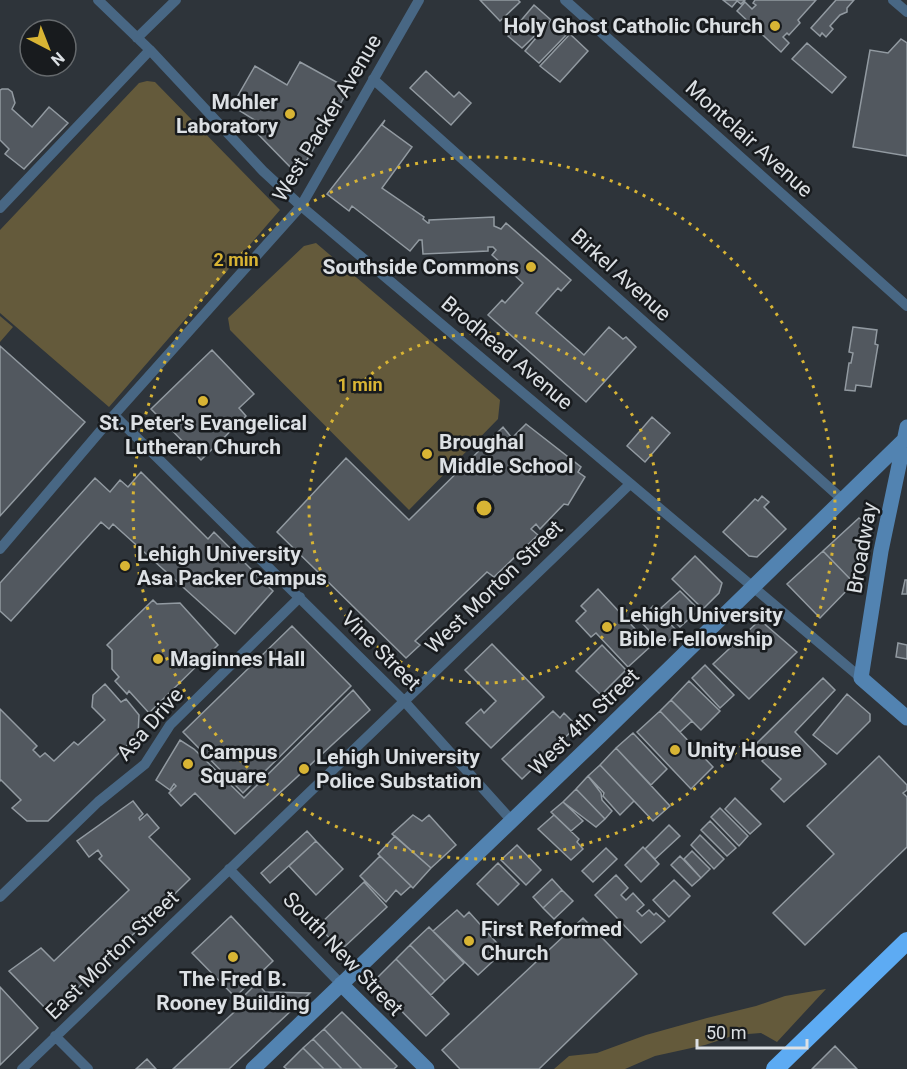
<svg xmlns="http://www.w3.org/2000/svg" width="907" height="1069" viewBox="0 0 907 1069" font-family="Roboto,sans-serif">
  <rect width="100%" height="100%" fill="#2e343a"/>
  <path fill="#645a3b" d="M147,81L155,82L280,210L109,407L0,313V230L139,83Z
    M316,243L500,400L498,419L409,510L230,330L228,318L304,246Z
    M0,316L13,327L0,342Z
    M826,989L777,1042L761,1033L735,1035L705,1045L655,1056L625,1069H554L569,1056L597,1053L646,1035L707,1018L756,1006L785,996Z"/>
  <path fill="#52585f" stroke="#929aa1" stroke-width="1.5" d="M480,0H518L520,2L500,21Z
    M723,0H745L741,4L737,1L732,7Z
    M755,0H816L798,20L800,23L789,35L787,33L783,37L789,43L781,52L737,11L745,2L752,9L756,5L753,3Z
    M836,0H854L847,8V12L840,15L830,26L833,29L826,37L822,33L820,36L811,28Z
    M534,5L551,20L522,48L508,36Z
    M551,20L568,33L539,63L525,51Z
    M570,34L588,51L560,82L540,66Z
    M901,39L907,43V156L853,147L870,50L888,53Z
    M807,43L846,77L832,93L792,59Z
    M300,62L349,89L298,175L255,131L258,122L232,106L255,66L287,85Z
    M426,71L454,97L459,92L471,103L451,125L410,88Z
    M2,89H8L12,92L15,103L12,109L32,127L49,107L68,123L24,169L5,154L9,149L0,140V90Z
    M385,120L382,125L412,147L382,188L424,217L423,219L428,223H429V220L494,217V226L501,229L506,223L571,280L561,291L558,288L536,313L584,355L609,327L623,339L626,337L636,347L586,402L488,315L502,300L505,303L523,283L492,255L496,250L493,247H488V251L423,254L422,240H419L410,251L352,206L349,211L327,194Z
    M853,327L877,330L875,344L878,345L871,387L856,385L855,391L845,390L849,363H851L853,353L849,352Z
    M0,346L85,422L0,516Z
    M212,350L254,394L239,408L246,416L201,460L151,409Z
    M652,417L670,433L645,462L627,446Z
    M526,424L581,467L578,472L585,477L568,505L564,504L540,529L536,524L531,529L538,535L494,577L487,572L415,641L420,645L406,658L277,532L346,458L409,520L503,427L512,438Z
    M141,472L208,539L214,532L273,591L235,634L113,524L109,529L101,522L11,621L0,611V583L95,478L110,492L120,480L128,487Z
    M762,496L769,502L764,507L786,529L757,557L749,556L723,532L755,499L758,501Z
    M859,518L865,522L854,583L823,551Z
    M823,551L854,583L820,618L787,584Z
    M695,556L722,583L719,593L703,609L672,579Z
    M905,580H907V594H902Z
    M598,589L651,646L628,667L596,633L591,637L576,621L586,611L581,606Z
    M680,591L699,610L680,627L661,608Z
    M153,600L157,604L180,603L218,645L149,713L129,691L127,694L115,681L119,677L112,669V650L107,645Z
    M653,606L678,632L664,646L639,620Z
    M760,620L797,652L749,699L713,664Z
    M292,626L351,686L243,793L183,732Z
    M898,643L907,645V659L896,657Z
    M492,644L544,697L491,748L466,723L481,709L484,713L496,701L465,670Z
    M602,645L626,670L601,695L576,671Z
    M705,665L734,695L720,708L692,678Z
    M823,678L835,690L795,732L826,764L784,802L771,789L781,779L762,761L766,757L755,745Z
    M689,681L720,711L701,730L671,700Z
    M105,684L121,702L126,699L139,715L138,735L48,821H27L12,808L21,800L1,780L0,781V709L37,746L33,750L40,757L45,753L54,761L74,742L78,745L105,720L92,707L93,695Z
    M353,690L370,710L235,834L195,793L181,806L169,793L176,786L174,784L170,790L156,780L180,740L194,749L244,798Z
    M847,694L870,714V721L837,754L813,735Z
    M671,700L692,721L680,732L660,711Z
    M553,711L560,718L564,713L577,726L522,779L502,759Z
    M660,711L713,767L691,789L637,732Z
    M633,733L667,769L651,785L616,748Z
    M616,748L670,806L653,821L600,765Z
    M879,756L907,785V790L903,793L907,797V847L805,945L773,913L834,854L807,826Z
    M600,765L634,801L620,815L603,796L604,793L588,776Z
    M588,776L601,793L602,800L612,811L605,819L576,789Z
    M576,789L605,819L596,827L563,802Z
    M735,798L761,824L750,834L725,809Z
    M133,801L143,814L139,818L140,820L147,814L159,828L149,837L190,879L51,1014L9,971L41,948L54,961L129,890L99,859L102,856L98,850L89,857L77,841Z
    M563,802L583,821L571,831L551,812Z
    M720,808L748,836L739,846L711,817Z
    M413,815L422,821L429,815L456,845L431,868L392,834Z
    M554,815L579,839L577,842L583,849L571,860L538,829Z
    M710,821L736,848L727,856L701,830Z
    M669,825L680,836L655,859L645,849Z
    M307,831L316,841L270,883L261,873Z
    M700,835L724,859L714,869L691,845Z
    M395,836L431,868L413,888L378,854Z
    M316,841L343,869L316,895L289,866Z
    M517,845L541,870L526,885L501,860Z
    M643,847L659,864L641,882L625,865Z
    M606,848L617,859L593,882L582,871Z
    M692,851L710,869L701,878L684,859Z
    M380,856L411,886L401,895L396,890L386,902L360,876Z
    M680,856L701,878L692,886L671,865Z
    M498,863L519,884L498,905L477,884Z
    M616,875L628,888L621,895L626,900L633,893L644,905L637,911L642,916L649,910L654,915L656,913L665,921L641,943L595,895Z
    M552,879L562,890L543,908L533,897Z
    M674,880L690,896L669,917L653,900Z
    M364,882L387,907L341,950L318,926Z
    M562,890L573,901L554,919L543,908Z
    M457,910L464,917L469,912L504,951L478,975L433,931Z
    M231,916L273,961L235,997L192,953Z
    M583,918L637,974L539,1069H460L442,1050Z
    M429,927L464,963L445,981L410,945Z
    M410,945L445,981L431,995L396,959Z
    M396,959L449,1014L426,1036L373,982Z
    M257,983L265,992L310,993L229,1069H173L246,1001L242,998Z
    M0,987L38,1028L0,1065Z
    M342,1012L397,1066L394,1069H362L324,1029Z
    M324,1029L362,1069H342L313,1039Z
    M313,1039L342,1069H324L303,1048Z
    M835,1046L857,1069H812Z
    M303,1048L324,1069H287L284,1067Z
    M147,1059L156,1069H136Z"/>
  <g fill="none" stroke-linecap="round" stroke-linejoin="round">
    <path stroke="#486784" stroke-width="10" d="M98,0L150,50L263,171L301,206L861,678
      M565,0L907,306
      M893,0L907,12
      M137,38L176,0
      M373,79L843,500
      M0,208L150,50
      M114,415L404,701L512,821
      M0,549L114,415L301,206L419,0
      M229,869L341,984
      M0,897L98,802L145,764L170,725L300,597
      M55,1036L88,1069
      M22,1069L630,484"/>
    <path stroke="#5283b1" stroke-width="15" d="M907,427L881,551L861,678L907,718
      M341,984L427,1069
      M253,1069L600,736L907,437"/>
    <path stroke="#5dabf3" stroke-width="18" d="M775,1069L907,941"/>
  </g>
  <g fill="none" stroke="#d8b434" stroke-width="3" stroke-dasharray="3 6">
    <circle cx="484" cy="508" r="175"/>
    <circle cx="484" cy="508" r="351"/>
  </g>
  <g fill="#d8b434" stroke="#181b1e" stroke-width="2">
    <circle cx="775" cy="26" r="6"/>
    <circle cx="290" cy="114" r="6"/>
    <circle cx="531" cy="267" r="6"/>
    <circle cx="203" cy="401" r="6"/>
    <circle cx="427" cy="454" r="6"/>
    <circle cx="125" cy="566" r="6"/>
    <circle cx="607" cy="627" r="6"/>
    <circle cx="158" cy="659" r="6"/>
    <circle cx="675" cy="750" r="6"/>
    <circle cx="188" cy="764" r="6"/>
    <circle cx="304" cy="769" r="6"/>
    <circle cx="469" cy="941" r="6"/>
    <circle cx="233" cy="957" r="6"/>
  </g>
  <g text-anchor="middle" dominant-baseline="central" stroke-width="5" stroke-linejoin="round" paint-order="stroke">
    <g font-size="21" font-weight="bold" fill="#dce0e4" stroke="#181b1e" text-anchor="start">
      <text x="763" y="26" text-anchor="end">Holy Ghost Catholic Church</text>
      <text x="278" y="102" text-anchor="end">Mohler<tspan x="278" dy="24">Laboratory</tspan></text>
      <text x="519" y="267" text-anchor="end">Southside Commons</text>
      <text x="203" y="423" text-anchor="middle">St. Peter's Evangelical<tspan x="203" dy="24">Lutheran Church</tspan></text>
      <text x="439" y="442">Broughal<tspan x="439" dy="24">Middle School</tspan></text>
      <text x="137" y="554">Lehigh University<tspan x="137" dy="24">Asa Packer Campus</tspan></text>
      <text x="619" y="615">Lehigh University<tspan x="619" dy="24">Bible Fellowship</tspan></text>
      <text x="170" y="659">Maginnes Hall</text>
      <text x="687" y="750">Unity House</text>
      <text x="200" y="752">Campus<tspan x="200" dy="24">Square</tspan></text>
      <text x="316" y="757">Lehigh University<tspan x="316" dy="24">Police Substation</tspan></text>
      <text x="481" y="929">First Reformed<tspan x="481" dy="24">Church</tspan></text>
      <text x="233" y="979" text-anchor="middle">The Fred B.<tspan x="233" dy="24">Rooney Building</tspan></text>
    </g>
    <g font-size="21" fill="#dce0e4" stroke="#181b1e">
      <text transform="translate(327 118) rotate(-59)">West Packer Avenue</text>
      <text transform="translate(749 139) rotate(42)">Montclair Avenue</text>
      <text transform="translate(621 275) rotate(42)">Birkel Avenue</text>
      <text transform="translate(507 353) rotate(40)">Brodhead Avenue</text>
      <text transform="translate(862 548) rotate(-80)">Broadway</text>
      <text transform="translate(494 587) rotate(-44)">West Morton Street</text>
      <text transform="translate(381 651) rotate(45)">Vine Street</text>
      <text transform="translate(584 722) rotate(-44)">West 4th Street</text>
      <text transform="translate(150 724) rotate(-49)">Asa Drive</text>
      <text transform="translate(343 954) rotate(46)">South New Street</text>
      <text transform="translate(112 955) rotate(-44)">East Morton Street</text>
    </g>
  </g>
  <circle cx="484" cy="508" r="9" fill="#d8b434" stroke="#181b1e" stroke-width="3"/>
  <g font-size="18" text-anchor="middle" font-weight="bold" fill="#d8b434" stroke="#181b1e" stroke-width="5" stroke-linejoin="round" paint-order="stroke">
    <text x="236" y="266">2 min</text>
    <text x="360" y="391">1 min</text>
  </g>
  <g transform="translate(48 48) rotate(138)"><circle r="28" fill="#181b1e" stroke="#666a6d" stroke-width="1.5"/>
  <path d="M0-4.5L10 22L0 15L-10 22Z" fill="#d8b434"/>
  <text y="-9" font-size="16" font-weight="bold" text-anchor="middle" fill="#dce0e4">N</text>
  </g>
  <path d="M697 1039v9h110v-9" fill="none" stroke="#dce0e4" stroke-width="3"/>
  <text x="706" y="1039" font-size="18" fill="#dce0e4" stroke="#181b1e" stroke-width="4.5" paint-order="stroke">50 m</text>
</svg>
